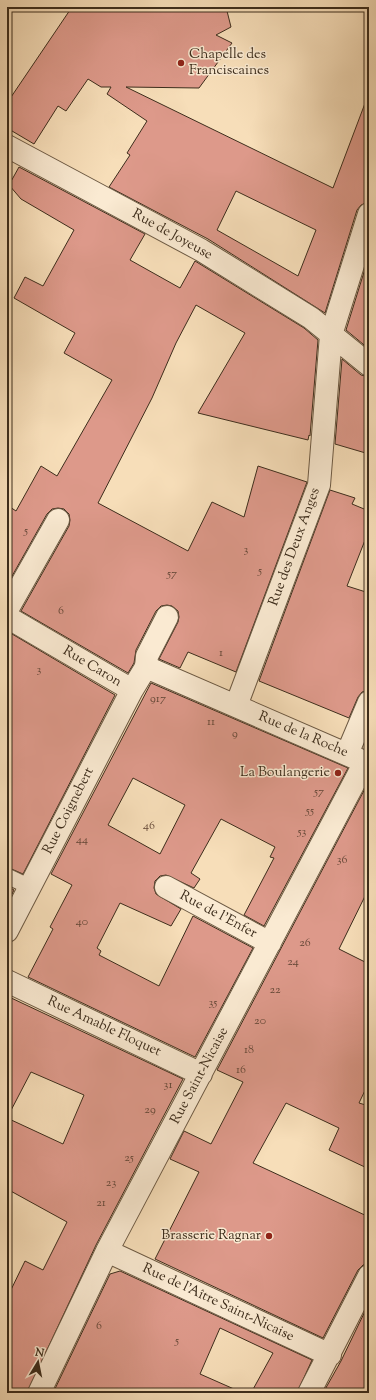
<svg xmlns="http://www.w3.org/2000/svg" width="376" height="1400" viewBox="0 0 376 1400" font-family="'Sorts Mill Goudy',serif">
  <rect width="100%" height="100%" fill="#f7deb9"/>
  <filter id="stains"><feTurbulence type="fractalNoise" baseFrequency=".005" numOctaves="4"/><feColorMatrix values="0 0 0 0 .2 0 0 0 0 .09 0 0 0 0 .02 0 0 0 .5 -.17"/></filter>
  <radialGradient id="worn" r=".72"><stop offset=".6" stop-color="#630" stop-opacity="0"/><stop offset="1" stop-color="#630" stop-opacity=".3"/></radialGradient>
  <path fill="#dd998a" stroke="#3d2d1c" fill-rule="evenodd" d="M72,7H226L231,27L216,35L232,43L199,88L126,87L333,188L367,98L369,99V202L361,205L357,210L325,313L208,239L109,187L130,155L127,153L147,121L107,94L111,87H101L88,79L66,111L58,106L34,144L7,128V103ZM236,191L316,230L298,276L217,230Z
    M19,167L145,234L130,260L180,288L195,261L304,328L318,340L310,436L309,435L308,440L198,413L245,333L196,305L176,343L152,398L98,503L188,551L212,502L244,517L258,466L307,482L236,672L188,652L180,668L159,659L178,622L179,617L178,611L172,606L167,605L161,606L156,611L136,650L134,663L128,673L21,611L69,526L70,520L69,514L64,509L58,508L52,509L47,514L7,585V505L16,511L41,466L57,476L112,380L64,353L75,333L14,298L25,277L43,286L74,230L21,199L9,185Z
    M369,256V349L346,330Z
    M342,359L361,375L369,377V454L335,444Z
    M330,490L355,498L352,504L369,511V530L347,586L369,593V690L362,692L358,697L349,718L259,681Z
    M7,631L115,695L23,874L7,867Z
    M151,683L348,768L264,926L244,915L274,858L270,857L275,847L221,819L191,873L200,879L194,888L166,875L160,876L155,881L154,888L156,894L181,909L171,926L120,903L97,948L101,951L99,955L159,986L193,916L253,948L195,1057L28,977L53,929L50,927L72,885L51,874ZM133,778L185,805L160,854L108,825Z
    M369,781V888L339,949L369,964V1082L359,1103L369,1106V1169L329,1150L339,1128L286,1103L253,1163L369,1217V1264L363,1265L358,1270L323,1338L155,1259L199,1172L170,1159L184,1131L211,1144L243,1082L217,1070Z
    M7,886L14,890L7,904Z
    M7,996L183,1079L96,1245L27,1393H7V1298L25,1261L43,1270L67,1222L7,1189ZM31,1072L84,1095L63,1144L7,1118Z
    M120,1271L312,1360L297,1393H251L273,1353L220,1328L200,1374L243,1393H53L110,1274Z
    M369,1303V1393H323L341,1361Z"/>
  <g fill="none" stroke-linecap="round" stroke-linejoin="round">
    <g stroke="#6c5943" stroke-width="17">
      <path id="service" d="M7,876L30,887"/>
    </g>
    <g stroke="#6c5943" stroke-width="24">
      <path id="pedestrian" d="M146,667L147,656L167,617"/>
    </g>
    <g stroke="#6c5943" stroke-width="24">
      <path id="minor" d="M7,146L201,250L311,318L369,365
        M7,610L58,520
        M7,617L132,690
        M236,706L319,485L331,335L369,214
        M347,754L369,702
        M166,887L270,943
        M7,931L132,690L146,667L369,764
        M7,981L201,1074
        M107,1251L330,1355
        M39,1393L107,1251L365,762
        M309,1393L369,1276"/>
    </g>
    <use href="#service" stroke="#faead2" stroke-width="15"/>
    <use href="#pedestrian" stroke="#faead2" stroke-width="22"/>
    <use href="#minor" stroke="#faead2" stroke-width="22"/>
  </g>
  <g fill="#8f2418" stroke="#faead2" stroke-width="1.5">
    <circle cx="181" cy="63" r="4"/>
    <circle cx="338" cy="773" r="4"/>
    <circle cx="269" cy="1236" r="4"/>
  </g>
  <g text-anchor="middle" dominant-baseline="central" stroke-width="3" stroke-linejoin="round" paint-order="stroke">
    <g font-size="12" fill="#654838">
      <text x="26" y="531">5</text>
      <text x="246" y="550">3</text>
      <text x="260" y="571">5</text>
      <text x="172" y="574">57</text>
      <text x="61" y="611">6</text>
      <text x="221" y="653">1</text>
      <text x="39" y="670">3</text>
      <text x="158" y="699">917</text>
      <text x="211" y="722">11</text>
      <text x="235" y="734">9</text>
      <text x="319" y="792">57</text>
      <text x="310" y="811">55</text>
      <text x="149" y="826">46</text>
      <text x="302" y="832">53</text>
      <text x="82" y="840">44</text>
      <text x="342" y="860">36</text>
      <text x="82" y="922">40</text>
      <text x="305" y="943">26</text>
      <text x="293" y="962">24</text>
      <text x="275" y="990">22</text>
      <text x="213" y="1003">35</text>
      <text x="260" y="1021">20</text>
      <text x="249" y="1050">18</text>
      <text x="241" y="1070">16</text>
      <text x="168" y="1085">31</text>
      <text x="150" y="1110">29</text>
      <text x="129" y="1158">25</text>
      <text x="111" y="1183">23</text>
      <text x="101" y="1203">21</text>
      <text x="99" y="1326">6</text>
      <text x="177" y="1341">5</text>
    </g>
    <g font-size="14" fill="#3d2d1c" stroke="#faead2" text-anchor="end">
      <text x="189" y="55" text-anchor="start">Chapelle des<tspan x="189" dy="16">Franciscaines</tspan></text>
      <text x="330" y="773">La Boulangerie</text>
      <text x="261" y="1236">Brasserie Ragnar</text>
    </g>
    <g font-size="14" fill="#3d2d1c" stroke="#faead2">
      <text transform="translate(172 235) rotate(29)">Rue de Joyeuse</text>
      <text transform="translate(295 547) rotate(-70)">Rue des Deux Anges</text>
      <text transform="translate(92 667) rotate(31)">Rue Caron</text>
      <text transform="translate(303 735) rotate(23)">Rue de la Roche</text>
      <text transform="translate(69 811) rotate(-63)">Rue Coignebert</text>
      <text transform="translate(218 915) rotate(28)">Rue de l'Enfer</text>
      <text transform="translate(104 1027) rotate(25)">Rue Amable Floquet</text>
      <text transform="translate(200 1076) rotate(-62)">Rue Saint-Nicaise</text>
      <text transform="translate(218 1303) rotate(25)">Rue de l'Aître Saint-Nicaise</text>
    </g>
  </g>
  <rect width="376" height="1400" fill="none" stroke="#f7deb9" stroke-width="24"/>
  <rect x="8" y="8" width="360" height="1384" fill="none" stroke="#3d2d1c" stroke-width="2"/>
  <rect x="12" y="12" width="352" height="1376" fill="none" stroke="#3d2d1c"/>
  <g transform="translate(38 1362) rotate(10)" stroke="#faead2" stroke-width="3" paint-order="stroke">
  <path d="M0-3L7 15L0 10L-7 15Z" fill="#3d2d1c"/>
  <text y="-6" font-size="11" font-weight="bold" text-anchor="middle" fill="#3d2d1c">N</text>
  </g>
  <rect width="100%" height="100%" filter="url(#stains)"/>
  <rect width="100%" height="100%" fill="url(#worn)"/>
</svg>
